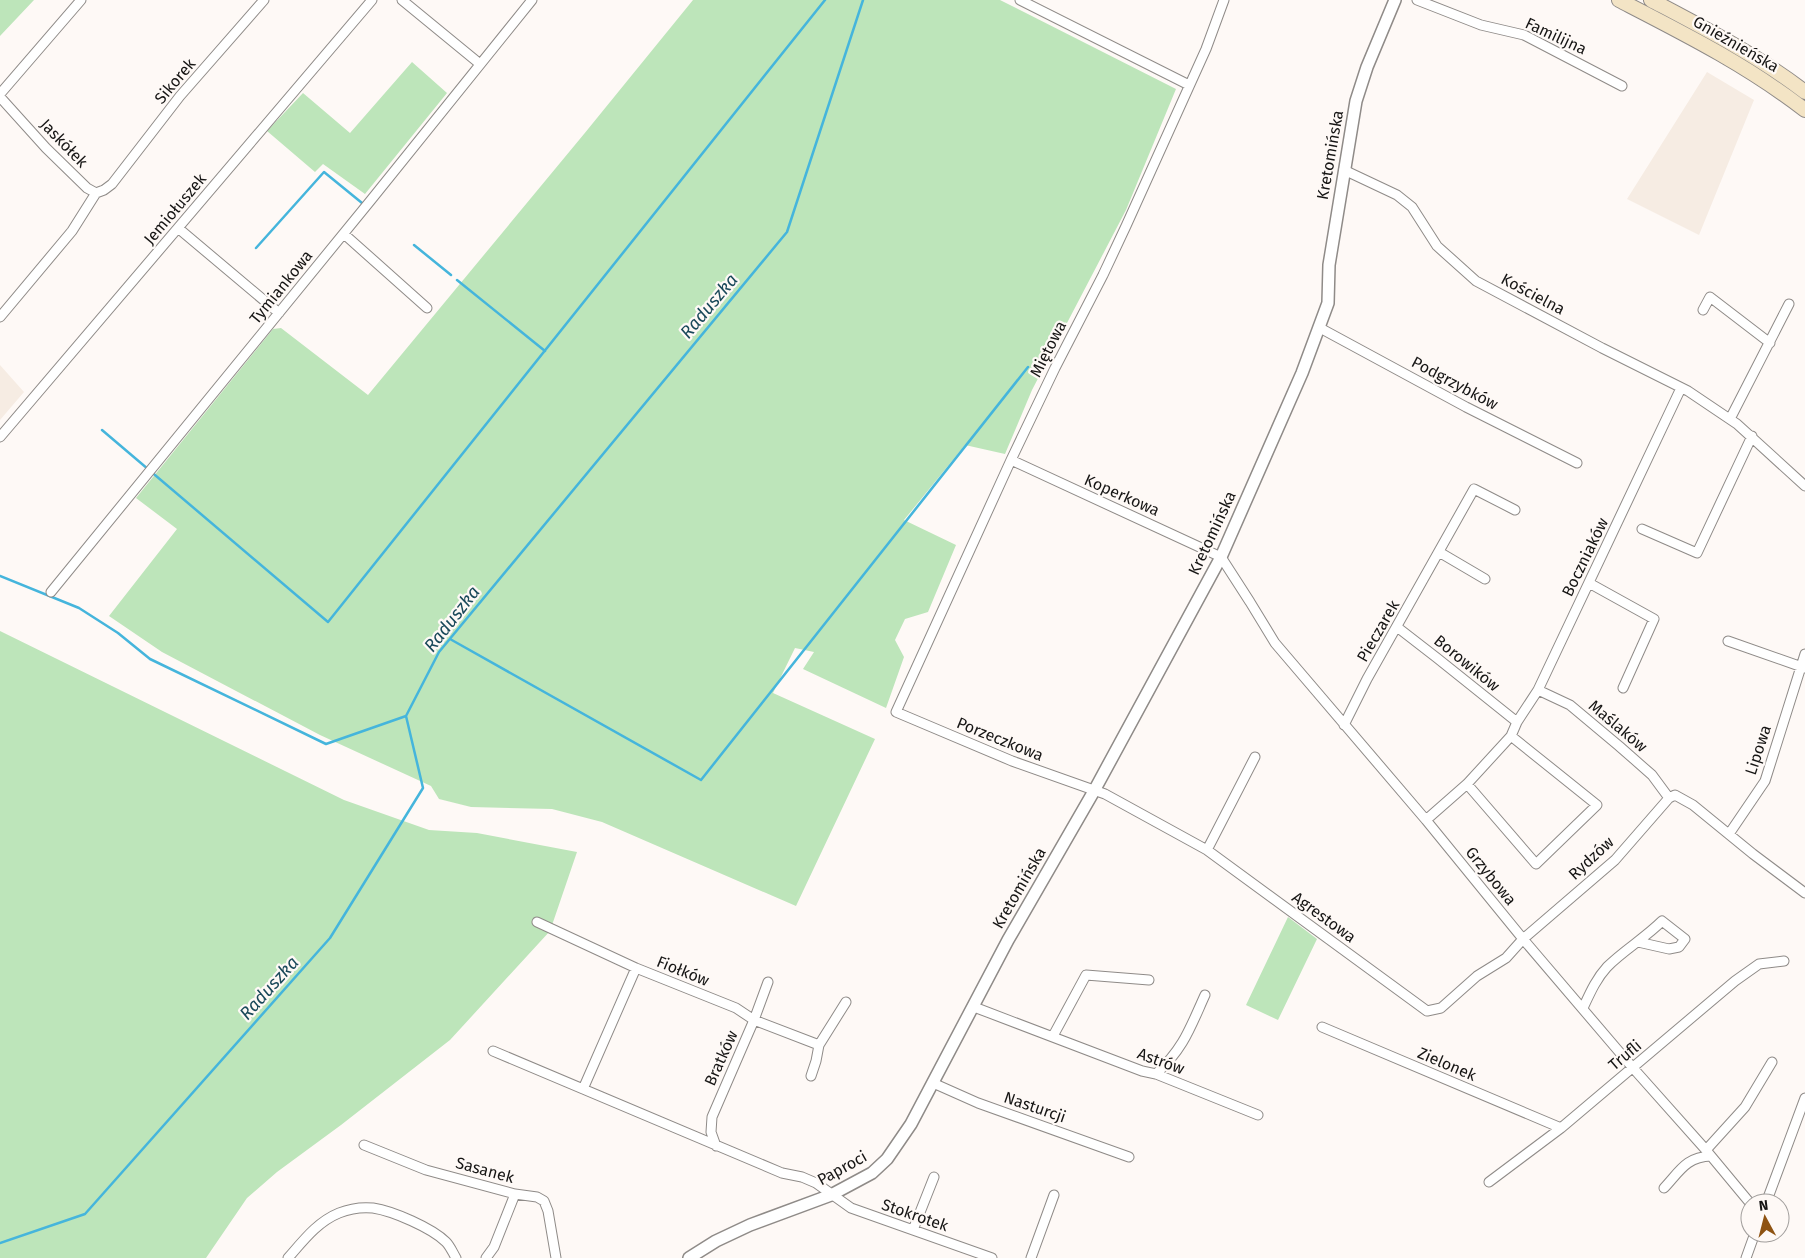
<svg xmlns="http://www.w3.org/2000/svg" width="1805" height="1258" viewBox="0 0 1805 1258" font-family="'Fira Sans',sans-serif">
  <rect width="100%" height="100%" fill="#fef9f6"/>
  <path fill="#f6ece3" d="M1707,72L1754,100L1699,235L1627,199Z
    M0,365L24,392L0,420Z"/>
  <path fill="#bde5ba" d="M0,0H34L0,36Z
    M693,0H1000L1176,89L1126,210L1032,390L1005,454L965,445L904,520L956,545L928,612L905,619L895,640L904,657L886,708L803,669L814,652L795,648L773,693L875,739L796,906L602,822L552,809L471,807L439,799L431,786L320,735L162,652L109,616L177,529L136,498L273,329L281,328L368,395L584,134Z
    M412,62L447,93L365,194L323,164L315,172L267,131L303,93L350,133Z
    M0,631L344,800L429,830L477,833L577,852L550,931L450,1040L341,1125L277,1172L247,1198L206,1258H0Z
    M1288,917L1317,939L1278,1020L1246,1005Z"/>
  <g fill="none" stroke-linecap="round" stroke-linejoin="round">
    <path stroke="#45b5dc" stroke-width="2.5" d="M414,245L451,275
      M256,248L324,172L362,203
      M457,280L545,351
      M102,430L328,622L825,0
      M0,576L79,608L118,633L150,659L326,744L406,716
      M450,639L701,780L1028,367
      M0,1243L85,1214L330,938L423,788L406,716L439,652L787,232L863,0"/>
    <g stroke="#8f8b88" stroke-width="11">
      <path id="minor" d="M402,0L480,64
        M1020,0L1189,85
        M1224,0L1206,49L1126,226L1103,275L1055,368L1011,460L896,712L1012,761L1105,794L1207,850L1427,1011L1441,1008L1477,976L1506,958L1523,939L1615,860L1669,798L1675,795L1693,805L1753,854L1805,893
        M1417,0L1481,25L1524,35L1622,86
        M0,94L81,0
        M0,97L46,148L87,188L96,193L104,190L112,184L180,96L264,0
        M1344,170L1397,195L1412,207L1437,246L1476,281L1602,348L1688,391L1737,424L1805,486
        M178,228L279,313
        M344,234L427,308
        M1703,310L1710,297L1770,343
        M0,317L72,231L96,193
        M1320,328L1466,407L1577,463
        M1730,419L1789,304
        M0,437L372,0
        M1011,460L1221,557L1250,602L1275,643L1426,820L1523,939L1633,1068L1706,1150L1750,1203
        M1642,529L1697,553L1752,436
        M1439,552L1485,579
        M1589,583L1654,619L1623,688
        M51,592L371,200L532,0
        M1397,627L1437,658L1517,722
        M1728,641L1805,668
        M1538,690L1570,705L1619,746L1652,775L1669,798
        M1344,725L1367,679L1474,489L1515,510
        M1467,784L1536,864L1597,805L1511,736
        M1426,820L1467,784L1511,736L1517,722L1538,690L1681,388
        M1729,834L1765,781L1805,654
        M1207,850L1255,757
        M537,922L636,968L736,1008L754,1020L819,1045
        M974,1007L1142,1071L1156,1074L1258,1115
        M1583,1008C1590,993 1596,979 1607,967C1624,950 1645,938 1662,921L1685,939L1679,947L1669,949L1638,942
        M1322,1027L1561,1128
        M1053,1036L1086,975L1149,980
        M493,1051L782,1173L802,1177L816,1183L851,1208L992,1258
        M1156,1074C1184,1048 1190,1028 1205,995
        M811,1076L816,1061L819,1045L846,1002
        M933,1083L978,1103L1129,1157
        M583,1089L636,968
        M364,1145L426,1170L515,1194L537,1197L544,1201L548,1211L556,1258
        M716,1146L711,1132L712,1117L754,1020L768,982
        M1706,1150L1745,1107L1772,1062
        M1489,1182L1561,1128L1735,981L1759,964L1784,961
        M1664,1188C1680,1171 1686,1157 1711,1156
        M1766,1203L1805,1098
        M913,1230L934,1177
        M288,1258C303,1241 317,1222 339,1213C349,1209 363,1207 373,1208C393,1211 432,1228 446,1242C450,1246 453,1253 456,1258
        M486,1258L494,1247L515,1194
        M1031,1258L1054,1195
        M1746,1258L1755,1233"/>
    </g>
    <g stroke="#8f8b88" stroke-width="14">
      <path id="tertiary" d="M689,1258L716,1241L750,1225L831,1195L872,1173L887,1159L911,1124L1008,940L1094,791L1221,557L1302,373L1328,303L1329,265L1356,101L1367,67L1395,0"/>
    </g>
    <g stroke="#8f8b88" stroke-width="16">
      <path id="secondary" d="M1619,0C1683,33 1747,65 1805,110
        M1651,0C1704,28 1757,55 1805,92"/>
    </g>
    <use href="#minor" stroke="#fff" stroke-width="9"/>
    <use href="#tertiary" stroke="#fff" stroke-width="11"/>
    <use href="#secondary" stroke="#f3e4c5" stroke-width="14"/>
  </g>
  <g text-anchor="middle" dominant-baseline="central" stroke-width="4.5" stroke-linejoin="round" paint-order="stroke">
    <g font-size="16" fill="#161514" stroke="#fef9f6">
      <text transform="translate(1556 36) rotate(25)">Familijna</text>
      <text transform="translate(1736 44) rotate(30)">Gnieźnieńska</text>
      <text transform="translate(175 81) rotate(-50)">Sikorek</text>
      <text transform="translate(64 143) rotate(46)">Jaskółek</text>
      <text transform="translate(1330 155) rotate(-80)">Kretomińska</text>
      <text transform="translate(175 209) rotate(-50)">Jemiołuszek</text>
      <text transform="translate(281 287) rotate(-51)">Tymiankowa</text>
      <text transform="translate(1533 294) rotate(28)">Kościelna</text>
      <text transform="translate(1048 349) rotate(-63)">Miętowa</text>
      <text transform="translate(1455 383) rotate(28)">Podgrzybków</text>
      <text transform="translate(1122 495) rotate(24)">Koperkowa</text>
      <text transform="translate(1212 533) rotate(-65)">Kretomińska</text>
      <text transform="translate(1585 557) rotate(-64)">Boczniaków</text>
      <text transform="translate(1378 631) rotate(-60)">Pieczarek</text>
      <text transform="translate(1467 663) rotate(39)">Borowików</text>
      <text transform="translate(1618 726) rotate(40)">Maślaków</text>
      <text transform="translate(1000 739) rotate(22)">Porzeczkowa</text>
      <text transform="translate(1758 750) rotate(-72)">Lipowa</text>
      <text transform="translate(1591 858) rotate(-43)">Rydzów</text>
      <text transform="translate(1491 876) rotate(51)">Grzybowa</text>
      <text transform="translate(1019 888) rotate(-60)">Kretomińska</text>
      <text transform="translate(1324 917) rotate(36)">Agrestowa</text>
      <text transform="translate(683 971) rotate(22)">Fiołków</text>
      <text transform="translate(1625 1055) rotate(-40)">Trufli</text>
      <text transform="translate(721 1058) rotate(-66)">Bratków</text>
      <text transform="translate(1161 1061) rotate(20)">Astrów</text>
      <text transform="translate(1447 1064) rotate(23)">Zielonek</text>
      <text transform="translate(1035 1107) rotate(19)">Nasturcji</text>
      <text transform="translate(842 1168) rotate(-29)">Paproci</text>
      <text transform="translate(485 1170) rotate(15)">Sasanek</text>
      <text transform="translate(915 1215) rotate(19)">Stokrotek</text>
    </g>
    <g font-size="18" font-style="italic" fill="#1a495a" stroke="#fef9f6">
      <text transform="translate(709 306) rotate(-50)">Raduszka</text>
      <text transform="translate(452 619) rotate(-52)">Raduszka</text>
      <text transform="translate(269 988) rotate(-48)">Raduszka</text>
    </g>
  </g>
  <g transform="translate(1765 1218) rotate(353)"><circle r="24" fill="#fef9f6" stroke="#a19e9c"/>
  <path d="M0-4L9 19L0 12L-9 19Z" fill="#8e5312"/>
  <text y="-8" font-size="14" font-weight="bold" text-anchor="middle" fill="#161514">N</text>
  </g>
</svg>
